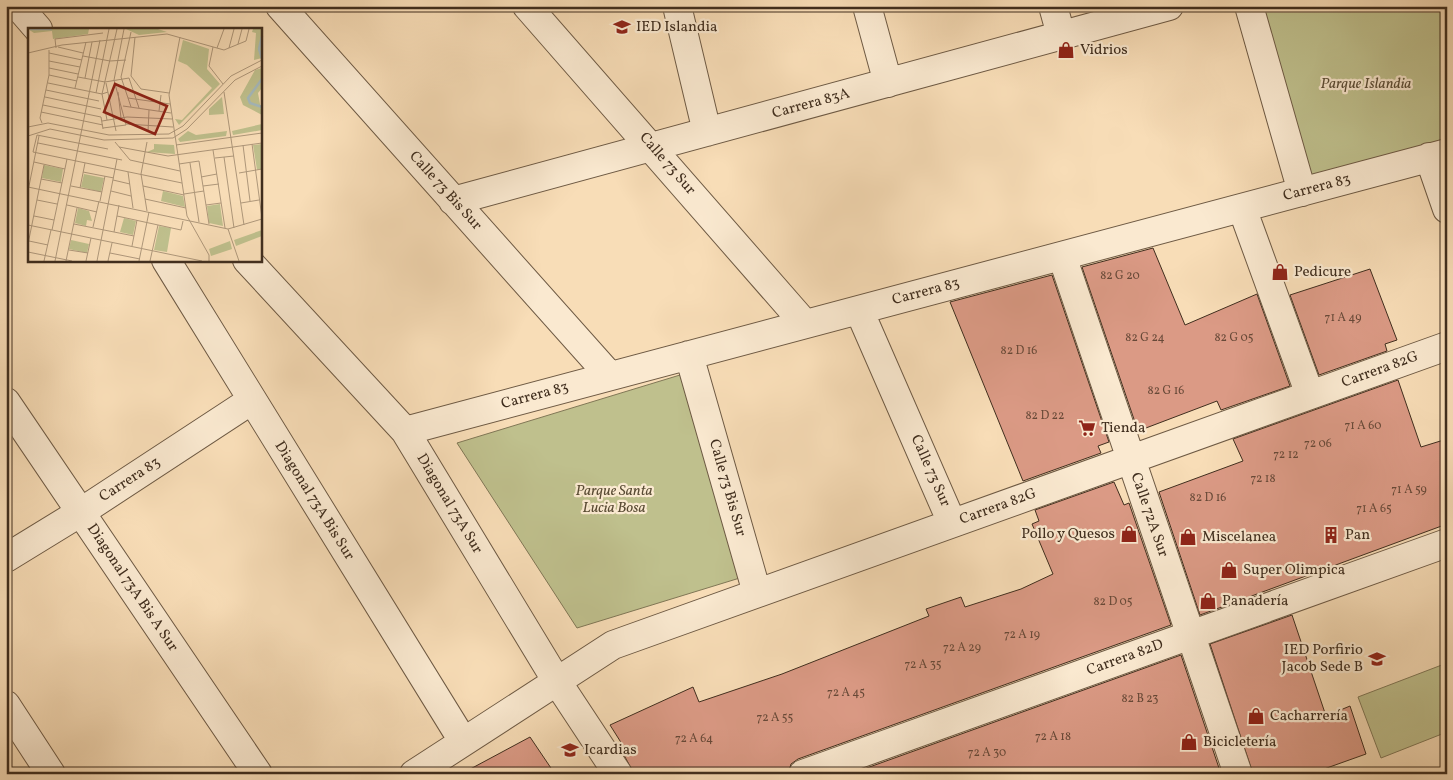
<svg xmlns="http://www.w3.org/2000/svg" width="1453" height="780" viewBox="0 0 1453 780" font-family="Vollkorn,serif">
  <rect width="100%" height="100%" fill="#f8ddb7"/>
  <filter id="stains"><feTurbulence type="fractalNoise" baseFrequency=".004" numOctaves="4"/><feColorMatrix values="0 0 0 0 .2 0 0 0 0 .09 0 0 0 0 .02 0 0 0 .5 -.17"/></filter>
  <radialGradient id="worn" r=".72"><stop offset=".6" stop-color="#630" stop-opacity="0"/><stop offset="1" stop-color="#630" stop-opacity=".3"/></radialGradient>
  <path fill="#bfc08d" stroke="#807756" d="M1288,6H1447V142L1313,180L1264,12Z
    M680,375L743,577L577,628L457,443Z
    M1447,663V732L1381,758L1358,697Z"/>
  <path fill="#db9a85" stroke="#402e1e" d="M1153,248L1185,325L1257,294L1290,386L1221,410L1217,401L1138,431L1082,267Z
    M1370,269L1397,340L1385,344L1387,351L1319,375L1290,295Z
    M1052,275L1109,442L1098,446L1101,453L1023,481L950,302Z
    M1398,380L1421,447L1447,439V524L1200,615L1159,492L1243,461L1233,439Z
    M1114,482L1124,505L1129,503L1171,625L798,759L791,764L788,774H634L624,755L627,752L610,725L693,687L699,702L782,674L929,616L926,609L961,597L965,607L1021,589L1053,574L1032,524L1039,521L1035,510Z
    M1292,615L1326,716L1350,706L1366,754L1310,774H1253L1210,644Z
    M1181,655L1221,774H850Z
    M530,737L555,774H461Z"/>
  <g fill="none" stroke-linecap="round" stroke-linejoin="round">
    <g stroke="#6e5a44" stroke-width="30">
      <path id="minor" d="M18,6L38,29
        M280,6L610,376
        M527,6L805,324
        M677,6L707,132
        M867,6L888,83
        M1053,6L1061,35
        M1249,6L1302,192
        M1429,157L1447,209
        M453,201L1169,6
        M1242,208L1310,395
        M1062,256L1238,774
        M166,260L463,741
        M247,260L405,431L556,680L618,774
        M859,310L952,523
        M689,355L757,593
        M6,402L258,774
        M405,431L1447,153
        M6,558L81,512L252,400
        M6,705L51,774
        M414,774L613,645L1447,346
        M803,774L1447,543"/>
    </g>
    <use href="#minor" stroke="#fae9d0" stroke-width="28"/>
  </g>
  <defs>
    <g id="school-bare" transform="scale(1.35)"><path d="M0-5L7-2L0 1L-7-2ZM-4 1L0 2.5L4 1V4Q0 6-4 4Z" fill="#8f2418" stroke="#fae9d0" stroke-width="2.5" paint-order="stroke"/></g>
    <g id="shop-bare" transform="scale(1.35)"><path d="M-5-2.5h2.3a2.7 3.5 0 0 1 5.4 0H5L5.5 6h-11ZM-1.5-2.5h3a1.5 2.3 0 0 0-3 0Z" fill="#8f2418" stroke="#fae9d0" stroke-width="2.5" paint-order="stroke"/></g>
    <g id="supermarket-bare" transform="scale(1.35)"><path d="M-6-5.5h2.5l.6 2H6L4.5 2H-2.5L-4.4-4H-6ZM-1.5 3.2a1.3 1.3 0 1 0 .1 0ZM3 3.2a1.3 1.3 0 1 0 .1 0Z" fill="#8f2418" stroke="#fae9d0" stroke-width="2.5" paint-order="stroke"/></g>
    <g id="building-bare" transform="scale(1.35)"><path d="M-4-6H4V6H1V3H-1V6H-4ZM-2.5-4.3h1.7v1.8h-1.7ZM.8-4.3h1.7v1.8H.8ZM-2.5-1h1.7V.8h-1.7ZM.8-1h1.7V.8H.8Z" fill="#8f2418" stroke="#fae9d0" stroke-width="2.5" paint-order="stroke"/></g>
  </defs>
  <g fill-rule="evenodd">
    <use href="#school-bare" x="622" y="27"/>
    <use href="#shop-bare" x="1066" y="50"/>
    <use href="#shop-bare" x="1280" y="272"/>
    <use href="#supermarket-bare" x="1087" y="428"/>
    <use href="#shop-bare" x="1129" y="534"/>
    <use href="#building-bare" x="1331" y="535"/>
    <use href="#shop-bare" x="1188" y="537"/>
    <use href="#shop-bare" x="1229" y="570"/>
    <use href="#shop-bare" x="1208" y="601"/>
    <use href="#school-bare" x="1377" y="659"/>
    <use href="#shop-bare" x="1256" y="716"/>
    <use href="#shop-bare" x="1189" y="742"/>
    <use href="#school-bare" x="570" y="750"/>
  </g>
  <g text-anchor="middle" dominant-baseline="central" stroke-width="4.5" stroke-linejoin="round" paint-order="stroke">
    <g font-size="12" fill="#674938">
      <text x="1120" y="276">82 G 20</text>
      <text x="1343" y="318">71 A 49</text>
      <text x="1145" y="338">82 G 24</text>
      <text x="1234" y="338">82 G 05</text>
      <text x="1019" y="351">82 D 16</text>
      <text x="1166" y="391">82 G 16</text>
      <text x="1045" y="416">82 D 22</text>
      <text x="1363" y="426">71 A 60</text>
      <text x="1318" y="444">72 06</text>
      <text x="1286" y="455">72 12</text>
      <text x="1263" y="479">72 18</text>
      <text x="1409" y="490">71 A 59</text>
      <text x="1208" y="498">82 D 16</text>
      <text x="1374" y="509">71 A 65</text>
      <text x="1113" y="602">82 D 05</text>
      <text x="1022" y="635">72 A 19</text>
      <text x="962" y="648">72 A 29</text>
      <text x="923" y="665">72 A 35</text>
      <text x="846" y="693">72 A 45</text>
      <text x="1140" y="699">82 B 23</text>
      <text x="775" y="718">72 A 55</text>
      <text x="1053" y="737">72 A 18</text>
      <text x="694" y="739">72 A 64</text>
      <text x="987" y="753">72 A 30</text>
    </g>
    <g font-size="15" fill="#402e1e" stroke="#fae9d0" text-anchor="start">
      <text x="636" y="27">IED Islandia</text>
      <text x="1080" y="50">Vidrios</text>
      <text x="1294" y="272">Pedicure</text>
      <text x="1101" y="428">Tienda</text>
      <text x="1115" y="534" text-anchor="end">Pollo y Quesos</text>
      <text x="1345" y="535">Pan</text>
      <text x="1202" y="537">Miscelanea</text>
      <text x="1243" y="570">Super Olimpica</text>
      <text x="1222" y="601">Panadería</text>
      <text x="1363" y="650" text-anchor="end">IED Porfirio<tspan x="1363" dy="17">Jacob Sede B</tspan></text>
      <text x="1270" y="716">Cacharrería</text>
      <text x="1203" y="742">Bicicletería</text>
      <text x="584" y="750">Icardias</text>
    </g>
    <g font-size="15" font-style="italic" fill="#594b34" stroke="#fae9d0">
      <text x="1366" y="84">Parque Islandia</text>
      <text x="614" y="491">Parque Santa<tspan x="614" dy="17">Lucia Bosa</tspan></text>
    </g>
    <g font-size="15" fill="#402e1e" stroke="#fae9d0">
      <text transform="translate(811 104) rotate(-15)">Carrera 83A</text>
      <text transform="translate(667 164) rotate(49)">Calle 73 Sur</text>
      <text transform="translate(1317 188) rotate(-15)">Carrera 83</text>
      <text transform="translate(445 191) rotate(48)">Calle 73 Bis Sur</text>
      <text transform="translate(926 292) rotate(-15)">Carrera 83</text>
      <text transform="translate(1380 370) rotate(-20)">Carrera 82G</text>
      <text transform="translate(535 396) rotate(-15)">Carrera 83</text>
      <text transform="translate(930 471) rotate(66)">Calle 73 Sur</text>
      <text transform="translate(130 480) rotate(-33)">Carrera 83</text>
      <text transform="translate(727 488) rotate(74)">Calle 73 Bis Sur</text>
      <text transform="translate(314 501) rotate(58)">Diagonal 73A Bis Sur</text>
      <text transform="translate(449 504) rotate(59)">Diagonal 73A Sur</text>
      <text transform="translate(998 507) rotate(-20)">Carrera 82G</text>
      <text transform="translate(1149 515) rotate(71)">Calle 72A Sur</text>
      <text transform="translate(132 588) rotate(56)">Diagonal 73A Bis A Sur</text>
      <text transform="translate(1125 658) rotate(-20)">Carrera 82D</text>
    </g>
  </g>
  <g transform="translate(28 28)">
    <rect width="234" height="234" fill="#f8ddb7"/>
    <path d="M0,1H61L60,6L25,11L24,3L6,5ZM98,1H130L139,4L111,7ZM225,1H234V30L226,32L228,5L224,4ZM155,12L181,21L179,41L192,56L151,97L147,91L154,92L184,60L159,37L150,33ZM234,40V60L230,65L234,87L215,77L212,69L227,42ZM194,69L196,86L181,87V81ZM234,96V102L205,107L204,103ZM160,103L168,107L199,103L198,108L152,114L150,111ZM126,116L146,117L147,126L119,124L126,121ZM234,116V141L229,142L225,117ZM16,137L35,141L33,154L14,150ZM56,146L76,150L73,164L53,159ZM135,163L155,168L157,179L133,173ZM192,176L195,198L181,195L179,178ZM50,180L61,183L64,193L59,192L58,198L47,195ZM96,190L108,193L105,207L92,204ZM131,198L143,200L139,224L126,222ZM234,202V208L208,218L206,212ZM43,212L61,216L59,225L41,221ZM202,213L204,221L183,228L181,221Z" fill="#bfc08d"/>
    <path fill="none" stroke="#a4b8bb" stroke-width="2.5" d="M2,1H24M234,8L231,21L234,31M234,51L220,70L222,75L234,79"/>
    <path fill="none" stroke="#ae977a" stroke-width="1" d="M103,4L93,49L103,79M107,9L103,48L113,61L141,65M152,9L141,67L159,188L181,227V233M210,16L214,1M30,19L55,25M185,19L181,38L195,56M28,20L27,11L75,5M189,20L196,1M201,20L206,1M0,25L34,17L139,6L196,22L218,13L221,1M21,25L54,32M55,28L82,33L98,32M21,33L52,39M21,40L50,46M21,47L49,53M50,49L77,54L101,50L111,80M57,50L64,14M20,55L74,66L80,64M78,55L88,103M47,60L58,14M18,62L71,73M90,64L93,90M196,64L216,197M68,65L81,1M74,66L89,1M74,66L79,92M17,69L73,81M100,70L142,76M15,77L73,89L75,101M95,78L143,85M131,83L133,67M13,84L75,97M74,93L99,89L144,91M14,95L12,90L21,47V22M98,96L145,99M0,99L20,95L81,107L141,106L155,98L203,48L234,32M75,100L98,97L86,52L96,1M120,104L121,82M0,108L22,101L76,112L145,110L159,101L207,52L234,38M87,114L102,132L152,143M10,115L94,132M224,116L234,190M148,117L234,105M215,117L222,173M91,119L140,128L234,115M80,121L9,107L5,124L154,155M185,122L197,200M196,129L206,200M187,130L206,128M6,134L37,141M162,135L171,194M151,136L171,133L181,196M55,144L86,150M100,144L105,180M211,145L234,141M173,149L189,146M13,151L34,155M85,152L102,156M43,158L74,164M115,158L156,167M175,158L191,156M0,159L200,201L234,191M52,160L57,135M0,163L11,108M83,163L103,168M156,166L176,163M117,171L158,180M9,172L29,176M72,173L77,148M213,175L231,172M39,177L69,184M178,177L193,175M119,183L113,146L119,114M6,188L26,192M89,188L153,202L155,193M46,196L106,208M0,197L174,233M65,199L71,173M200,201L211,233M24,202L39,131M86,204L91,177M1,213L20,217M0,216L16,137M104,218L109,192M41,222L60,225M0,224L44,233M82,225L112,231M16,233L23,202M27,233L72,12M38,233L49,180M58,233L63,210M69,233L89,131M80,233L84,215M111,233L121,184M122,233L130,197"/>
    <path fill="#8f2418" fill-opacity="0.15" stroke="#8f2418" stroke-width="2.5" d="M87,56L139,78L127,106L76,84Z"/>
    <rect width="234" height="234" fill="none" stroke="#402e1e" stroke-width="2.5"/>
  </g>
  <rect width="1453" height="780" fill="none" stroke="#f8ddb7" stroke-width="25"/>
  <rect x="8" y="8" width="1438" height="765" fill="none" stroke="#402e1e" stroke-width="2.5"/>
  <rect x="12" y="12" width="1428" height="755" fill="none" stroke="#402e1e"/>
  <rect width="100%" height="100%" filter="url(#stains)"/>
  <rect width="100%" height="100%" fill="url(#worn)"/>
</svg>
